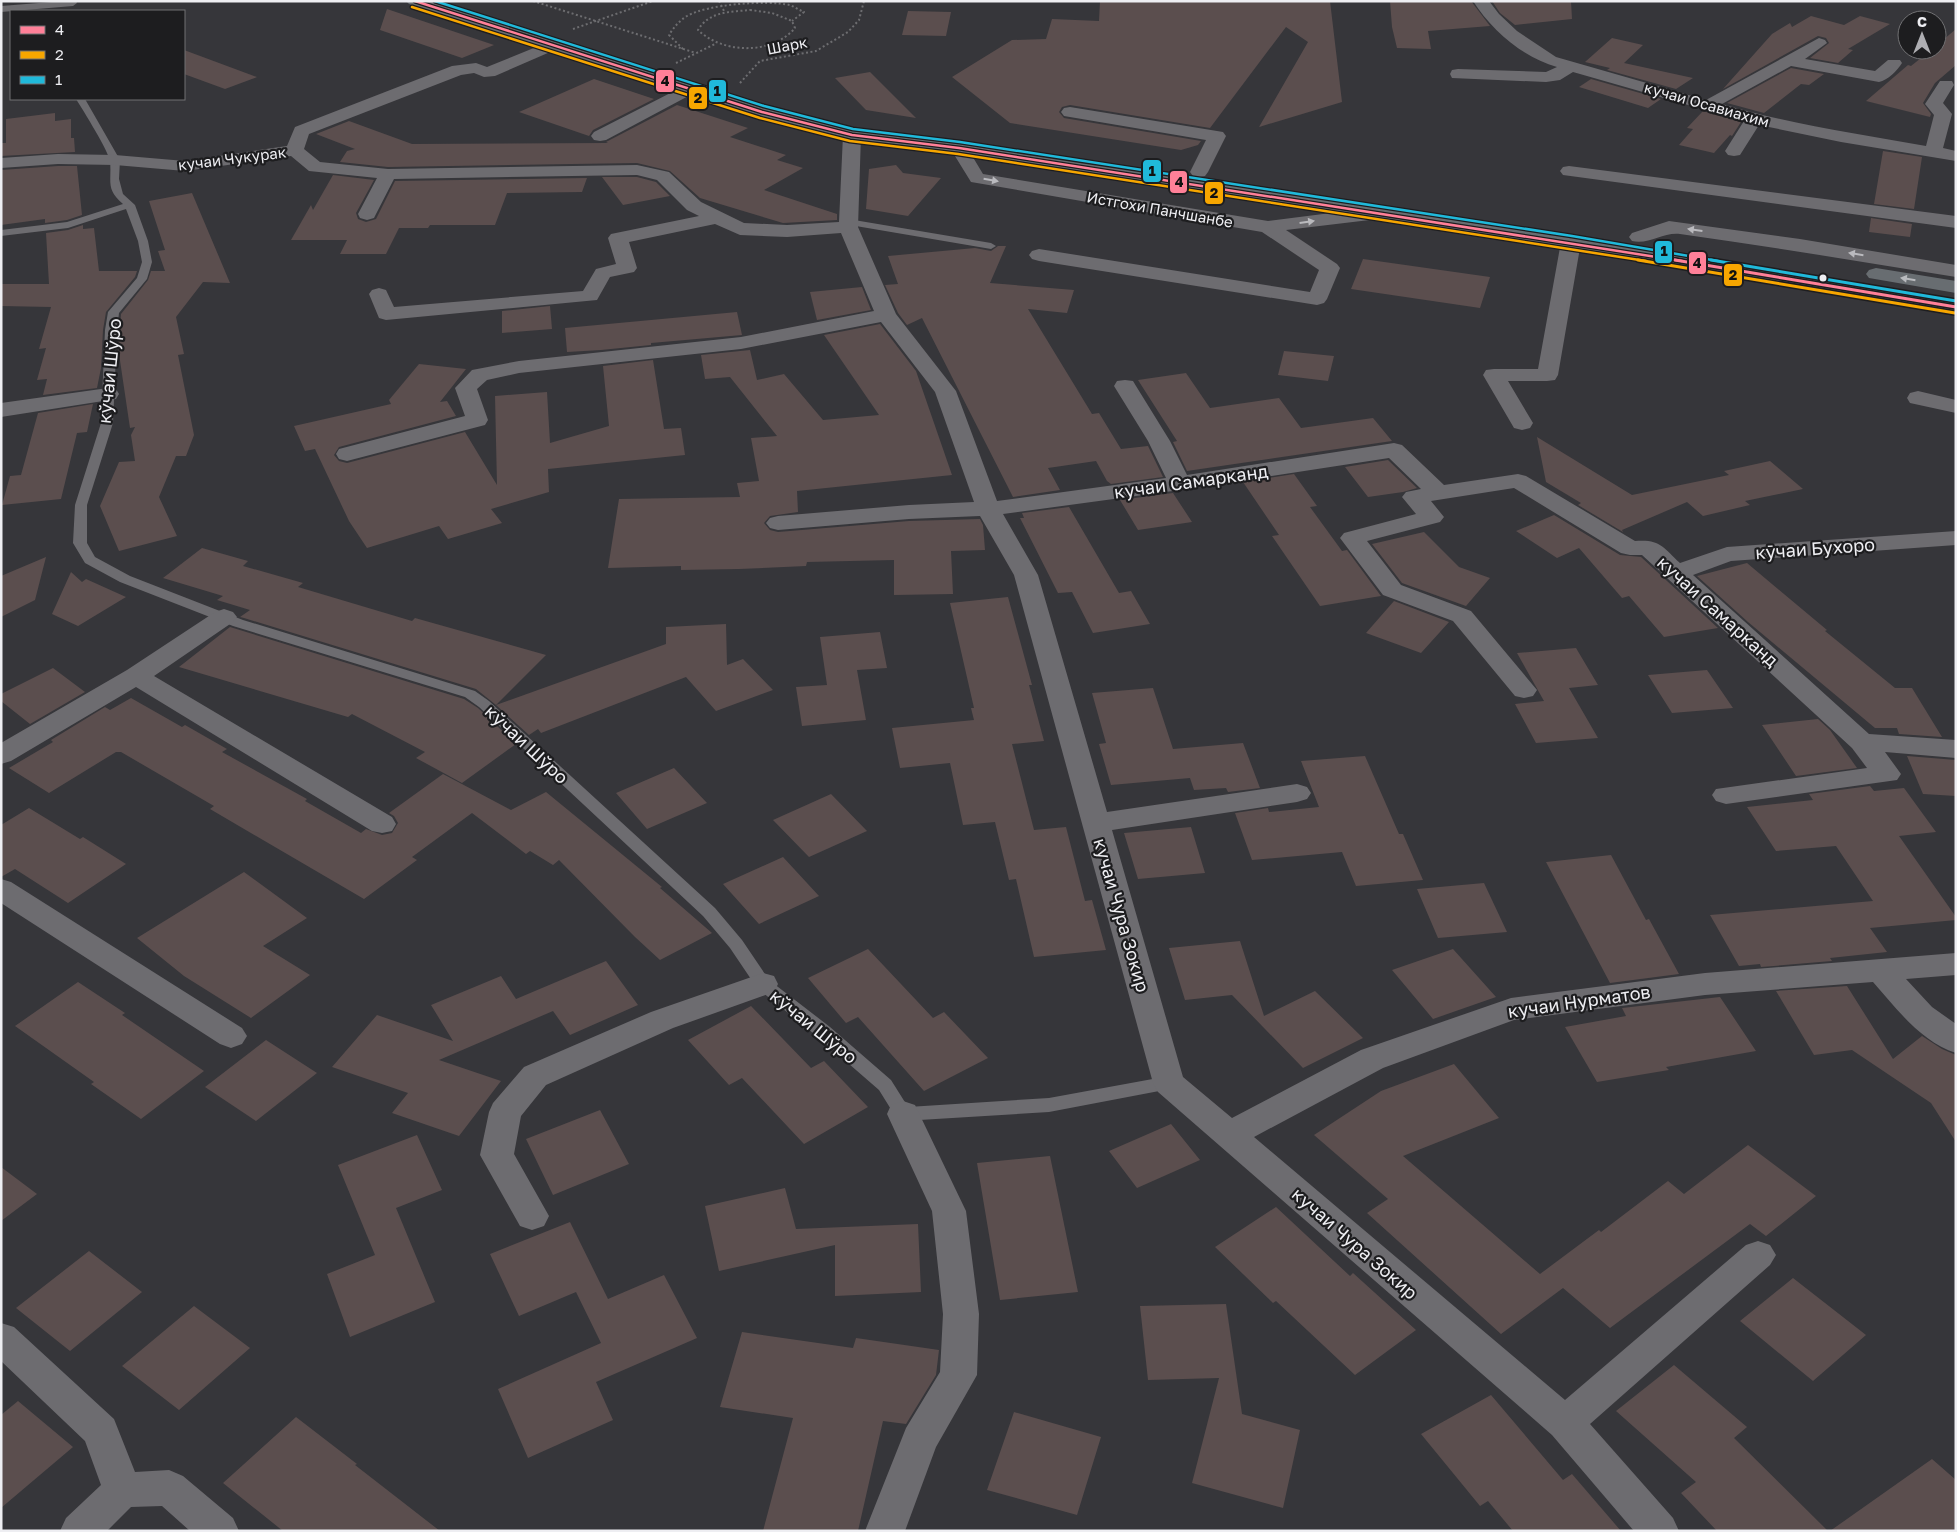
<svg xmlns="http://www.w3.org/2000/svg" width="1957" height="1532" viewBox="0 0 1957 1532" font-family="'Golos Text',sans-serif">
  <rect width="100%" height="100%" fill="#36363a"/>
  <path fill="#5b4e4e" d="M1100,1H1330L1342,102L1259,127L1308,42L1286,27L1210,128L1070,105L1062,107L1059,112L1064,118L1201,141L1198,145L1181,150L1010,123L952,77L1012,40L1046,39L1052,19L1099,21Z
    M1390,1H1471L1490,26L1428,31L1431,49L1397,48L1392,27Z
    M1492,1H1571L1572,19L1515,25L1500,13Z
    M387,9L494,45L462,58L380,30Z
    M908,11L951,12L946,36L902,35Z
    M1811,16L1844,25L1860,16L1890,24L1848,49L1853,50L1838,63L1810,58L1829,43L1826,38L1818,36L1723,89L1772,34L1790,23L1792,27Z
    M1956,29V65L1935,83L1923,103L1931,114L1930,117L1866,101L1908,65L1911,66L1931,50H1937V45Z
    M1612,38L1643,45L1624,63L1693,78L1676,89L1607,70L1610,68L1585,62Z
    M184,50L257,77L225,89L184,74Z
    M1791,68L1824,74L1809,85L1801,84L1764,113L1727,103Z
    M870,72L916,118L866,110L835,78Z
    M594,79L654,99L593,130L589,136L519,112Z
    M1591,79L1661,99L1648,108L1579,87Z
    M677,105L748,128L730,137L786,155L777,160L803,168L764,190L837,214V220L783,223L700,198L670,171L637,163L388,167L340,162L347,151L355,149L316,134L349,121L412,144L608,143L606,142Z
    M1703,111L1741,122L1732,136L1730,135L1714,153L1679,145L1693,129L1687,128Z
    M55,113V121L71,119V138H74L75,152L1,156V143H6V119Z
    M1883,151L1922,157L1914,209L1874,204Z
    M896,165L903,173L941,178L908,216L866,209L869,169Z
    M58,166H77L82,215L67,220L45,223V219L1,225V170Z
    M333,175L374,180L356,213L358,219L366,222L376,219L395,181L587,178L582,192L507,193L495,225H430L428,228H399L386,254H340L347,240H291L311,205L313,210Z
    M602,177H637L656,182L670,196L623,205Z
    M192,193L230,283L203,282L176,317L184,354L178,355L194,435L186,456H176L159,497L177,536L119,551L100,506L119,462L135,461L131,435L135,427L130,428L118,347L121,314L148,280L151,271H165L158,251L165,250L149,201Z
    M1871,218L1912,224L1910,237L1869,232Z
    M83,225V229L94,228L99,271H137L135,277L106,312L103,330L101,368L97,388L43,395L47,379L37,380L46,348L39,349L51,307L1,306V284H49L46,233L68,230Z
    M998,246H1006L990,283L1074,290L1067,313L1028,309L1092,414L1099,413L1121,449L1148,446L1163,477L1111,484L1107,481L1096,461L1048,468L1060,490L1013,497L922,318L907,325L898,313L885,285L898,284L888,256L975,248L991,251Z
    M1363,259L1490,277L1480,308L1351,289Z
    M862,287L871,310L817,320L810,292Z
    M550,306L552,329L502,333V311Z
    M737,312L742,335L651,343V345L601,350L567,352L565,328Z
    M880,324L916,371L952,475L797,491L798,512L770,516L764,523L770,530L778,532L909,521L980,519L983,525L985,550L951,551L953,594L894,595V560L807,562L806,566L739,569L681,570V566L608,568L619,499L740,497L737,483L759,481L751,438L777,436L730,377L705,379L701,355L750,350L757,380L784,374L823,420L879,415L824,335Z
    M1284,351L1334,356L1328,381L1278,375Z
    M653,360L664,429L681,428L685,455L548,469L549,492L491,509L502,523L448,539L439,526L367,548L349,521L315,449L305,451L294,426L391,404L389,400L419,364L466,369L440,402L447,401L456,416L339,447L334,455L339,461L347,463L465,432L497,485L495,396L547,392L550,443L609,426L603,366Z
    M1186,373L1210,408L1279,398L1301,428L1373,418L1392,441L1187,471L1173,442L1177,441L1138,380Z
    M93,404L87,432L77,433L61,499L2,505L10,476L21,475L38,413Z
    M1537,437L1632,495L1729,475L1724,471L1770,461L1803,489L1745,501L1750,505L1703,516L1687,502L1622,530L1623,532L1578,505L1581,503L1546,482Z
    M1388,460L1417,488L1403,492L1368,497L1345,467Z
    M1294,474L1317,506L1310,507L1342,551L1347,550L1381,596L1320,606L1272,536L1279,535L1243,482Z
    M1173,493L1192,522L1138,530L1120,500Z
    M1069,507L1119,593L1131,591L1150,624L1093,633L1072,592L1058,593L1020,518H1024L1022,513Z
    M1554,515L1620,555L1641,557L1718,628L1664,637L1629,596L1622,598L1579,548L1557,558L1516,531Z
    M1424,532L1459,567L1490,578L1466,606L1402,583L1372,544Z
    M202,548L248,561L243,566L303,583L298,587L412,621L415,618L546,655L496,705L476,689L244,618L240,617L250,610L217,600L223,596L163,578Z
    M46,557L35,600L1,617V576Z
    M1747,563L1827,630L1825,631L1895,688H1912L1942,737L1899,734L1897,728H1875L1748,622L1697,576Z
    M71,572L82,582L86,579L126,597L78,626L52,614Z
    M1008,597L1032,685H1029L1044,741L1012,744L1034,830L1066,827L1085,901L1092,900L1106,950L1034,957L1016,879L1009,880L995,822L963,825L950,763L900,768L892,728L974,720L971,708H974L950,603Z
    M1394,601L1449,622L1421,653L1366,633Z
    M726,624L727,665L743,659L773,690L716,711L686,677L541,733L538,729L529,735L496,705L666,644V627Z
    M230,627L464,699L478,708L516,744L462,783L416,758L425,752L352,714L348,717L179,667Z
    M880,632L887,668L857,670L866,720L802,726L796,687L827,685L820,637Z
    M1576,648L1598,685L1569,688L1598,738L1536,743L1515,704L1544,701L1517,653Z
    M53,668L85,692L30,724L1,701V694Z
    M1707,670L1733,708L1672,713L1648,675Z
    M1153,688L1173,749L1243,743L1260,788L1228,792L1226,788L1194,790L1190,778L1111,785L1099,744L1106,743L1092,693Z
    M131,698L182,727L185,725L227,749L222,752L307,799L305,801L361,833L366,829L382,835L392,833L398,823L394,816L389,813L443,774L511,810L546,792L662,887L660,888L712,933L660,960L635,937L559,860L553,865L530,851L526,854L472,813L412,857L417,860L364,899L210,809L214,806L121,752H116L49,793L9,768L53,742L51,740L105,707L110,710Z
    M1818,719L1830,730L1857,768L1796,776L1762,725Z
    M1365,756L1399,834H1403L1423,880L1356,886L1342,852L1252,860L1235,813L1268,808L1269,812L1319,807L1301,761Z
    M1907,756L1956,760V796L1923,794Z
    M674,768L707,803L647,829L616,793Z
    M1870,786L1874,791L1904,788L1936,832L1899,836L1956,917V920L1870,928L1887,952L1830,958L1832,961L1761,967L1760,964L1739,966L1710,915L1873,901L1836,846L1776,851L1747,807L1813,800L1809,794Z
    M831,794L867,831L809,857L773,820Z
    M29,808L80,839L83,837L126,864L68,903L15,869L1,877V825Z
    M1191,827L1205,873L1138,879L1124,833Z
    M1611,855L1646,920L1649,919L1679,974L1610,983L1546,862Z
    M783,857L819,896L759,924L723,884Z
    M244,872L307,918L263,946L310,975L251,1018L184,976L137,938Z
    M1484,883L1507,932L1438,938L1417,889Z
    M1240,941L1264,1016L1315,991L1363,1038L1303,1068L1232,995L1185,1000L1169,948Z
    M868,949L933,1018L944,1012L988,1058L924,1091L858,1017L846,1023L808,978Z
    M1453,949L1496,997L1433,1019L1392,970Z
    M606,961L638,1005L570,1035L553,1011L439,1060L501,1081L459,1136L392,1113L408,1093L332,1067L377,1015L453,1041L431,1005L501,976L516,999Z
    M78,982L125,1013L122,1015L204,1071L141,1119L91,1084L94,1082L15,1026Z
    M1847,986L1893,1059L1922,1036L1942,1049L1956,1055V1142L1931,1103L1852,1050L1814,1055L1776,991Z
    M1720,997L1756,1051L1666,1067L1669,1070L1597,1082L1565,1027L1626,1016L1622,1008Z
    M751,1006L811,1068L824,1061L868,1107L804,1144L742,1078L729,1085L688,1040Z
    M266,1040L317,1073L256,1121L205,1087Z
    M1454,1064L1499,1118L1403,1156L1540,1274L1599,1230L1601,1232L1668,1181L1684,1194L1748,1145L1816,1196L1766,1236L1750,1224L1610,1328L1563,1288L1501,1334L1367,1213L1388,1199L1314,1135L1381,1091Z
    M600,1110L629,1164L553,1195L526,1139Z
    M1171,1124L1200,1160L1137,1188L1109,1151Z
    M417,1135L442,1190L396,1208L435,1302L350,1337L327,1274L375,1255L338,1165Z
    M1050,1156L1078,1292L1000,1300L977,1163Z
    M1,1167L37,1194L1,1221Z
    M785,1188L796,1229L918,1224L921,1292L835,1296V1245L719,1271L705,1206Z
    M1276,1207L1350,1276L1353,1273L1416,1330L1355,1375L1276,1301L1273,1303L1215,1247Z
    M570,1222L608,1299L664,1275L697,1338L596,1382L613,1420L528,1458L498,1389L601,1343L576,1292L519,1316L490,1254Z
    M89,1251L142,1292L70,1351L16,1308Z
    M1793,1278L1866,1335L1813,1381L1740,1321Z
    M1226,1304L1242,1414L1300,1430L1283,1508L1192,1483L1219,1378L1148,1380L1140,1306Z
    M194,1306L250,1348L179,1410L122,1366Z
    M742,1332L853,1348L856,1338L939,1350L936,1375L906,1424L883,1421L858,1531H763L793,1418L720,1407Z
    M1674,1365L1747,1427L1734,1438L1828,1531H1717L1681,1493L1696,1482L1616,1411Z
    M1491,1395L1563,1480L1572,1474L1621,1531H1513L1488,1501L1480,1506L1421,1434Z
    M18,1401L73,1447L1,1508V1415Z
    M1014,1412L1101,1437L1077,1515L987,1490Z
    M296,1417L357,1464L355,1465L440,1531H283L223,1483Z
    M1932,1459L1956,1480V1531H1830Z"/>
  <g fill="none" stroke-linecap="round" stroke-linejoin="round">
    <path stroke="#6d6d70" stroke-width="2" stroke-dasharray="2 2.5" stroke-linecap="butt" d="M533,1L696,53
      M719,1L725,13
      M750,10L772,13L792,21L795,28C772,55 723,54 698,30C709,11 731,12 750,10Z
      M573,29L653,1
      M683,49L669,35C674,27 679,21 687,16C708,4 767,0 790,5C795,7 799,10 804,12L792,21
      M676,63L715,44
      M740,83L760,61L816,51L848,32L859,20L864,1"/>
    <path fill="#6d6c70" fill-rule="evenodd" d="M64,1H76L77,3L73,6L1,12V6Z
      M76,99H85L120,160L119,179L123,194L135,205L148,241L152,262L147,279L119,313L117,330L113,423L87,505V543L95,557L130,576L243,620L475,691L489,701L715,908L742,940L769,980L830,1027L891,1080L908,1107L1049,1098L1169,1076L1175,1078L1178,1083L1175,1088L1049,1112L903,1121L897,1119L879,1090L818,1037L757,988L730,948L703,916L479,707L465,697L233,626L120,582L85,563L73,543L75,505L101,423L105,330L108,312L137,278L142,262L138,241L126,209L68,228L1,236V230L67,222L123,204C105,189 112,181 110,161C109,152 83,110 76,99Z
      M848,219L991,243L996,246L991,249L844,224L843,222Z"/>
    <path fill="#6d6c70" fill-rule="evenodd" d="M1473,1H1489L1499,14L1517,31L1556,57L1706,100L1819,38L1825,40L1827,43L1805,59L1875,71L1888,60H1900L1902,63C1897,71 1888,80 1879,82L1791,66L1722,104C1789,124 1857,134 1926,146L1934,115L1925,104L1940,81H1952L1954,85L1943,103L1952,114L1943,148L1956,151V161L1841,142L1759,125L1740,155L1734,156L1728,155L1725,151L1744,121L1573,72L1560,80L1546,82L1452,78L1450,74L1452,70L1458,69L1546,72L1557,67C1524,58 1492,31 1473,1Z
      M551,41L557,43L559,46L557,49L495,76L484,77L474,73L461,75L309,134L304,149L320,162L388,169L637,165L669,172L701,202L744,223L787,225L839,222L843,135L846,131L852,130L858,131L861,135L858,227L896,314L956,391L997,501L1166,478L1148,441L1114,386L1117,381L1125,380L1133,381L1136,386L1170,441L1187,475L1394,443L1402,445L1444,485L1518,474L1526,476L1635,541C1660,539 1663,547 1680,563L1727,547L1956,531V545L1731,561L1693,575L1869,734L1956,740V758L1885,752L1901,774L1897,780L1726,804L1716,801L1712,795L1716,789L1867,768L1852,748L1642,555H1630L1621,553L1514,488L1431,501L1444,517L1440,522L1367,541L1401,585L1471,611L1537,690L1533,696L1524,698L1515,696L1453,621L1383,595L1340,538L1344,533L1416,514L1402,497L1406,492L1421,489L1389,458L1180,490L1003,514L1038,575L1107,812L1297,784L1307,787L1311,793L1307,799L1297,802L1112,830L1183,1077L1232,1118L1361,1050L1511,998L1705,973L1956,953V975L1906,979L1932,1007L1956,1024V1053C1921,1042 1896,1008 1873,982L1705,995L1514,1020L1383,1068L1254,1137L1565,1400L1746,1245L1758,1241L1770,1245L1776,1255L1770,1265L1590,1424L1673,1518L1679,1531H1634L1552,1435L1158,1092L1153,1083L1014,575L980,516L909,519L778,530L770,528L766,523L770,518L778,516L909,505L974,502L935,392L881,322L741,349L519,373L487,380L477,389L488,420L485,425L347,461L339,459L336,454L339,449L465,416L455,388L472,370L519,361L741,337L874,311L841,233L787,237L740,235L715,224L629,242L637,268L634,272L610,277L597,300L386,320L379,318L369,294L372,290L379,288L386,290L394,307L583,291L596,269L616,264L608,238L611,234L699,216L687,210L657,180L637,175L394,179L376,214L374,218L367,220L360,218L358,214L377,178L309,171L291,156L185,171L115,165L58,164L1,168V158L58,154L115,155L185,161L287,146L295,127L452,66L476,63L487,67Z
      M688,84L694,85L696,89L694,93L606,140L600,141L594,140L591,136L594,132Z
      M1070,107L1217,131L1223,132L1226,136L1208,172L1205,176L1199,177L1193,176L1190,172L1206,140L1064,116L1061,112L1064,108Z
      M959,143L965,144L983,174L1268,221L1378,207L1385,209L1387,213L1385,217L1378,219L1286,230L1337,264L1340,268L1327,299L1324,303L1317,305L1039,261L1032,259L1029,255L1032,251L1039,249L1310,292L1319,270L1262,232L971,182L950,148L953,144Z
      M1569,166L1956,216V228L1563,175L1560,171L1563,167Z
      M1669,221L1800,239L1956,265V277C1864,262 1772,247 1680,234C1663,232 1649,245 1632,241L1629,237L1632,233Z
      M1571,236L1578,238L1581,242L1558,375L1555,380L1547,381H1508L1533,423L1530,428L1522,430L1514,428L1483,375L1486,370L1494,369H1538L1561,242L1564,238Z
      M108,388L116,389L119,394L116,399L1,417V403Z
      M1918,391L1956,400V413L1910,403L1907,398L1910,393Z
      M224,609L233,612L237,617L233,622L154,676L392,817L396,824L392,831L382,833L372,831L136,687L11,761L1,764V743L127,670L215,612Z
      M1,879L11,882L242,1028L247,1036L242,1044L231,1048L220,1044L1,903Z
      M763,973L774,976L778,984L774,992L673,1028L546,1085L521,1116L514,1154L549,1216L544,1226L532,1230L520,1226L480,1155L489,1112L493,1103L524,1067L651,1012Z
      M903,1101L915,1105L966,1211L979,1314L977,1375L936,1447L905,1531H865L906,1428L940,1372L943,1314L932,1211L887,1114L891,1105Z
      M1,1323L14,1327L114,1419L135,1472L169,1470L183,1476L233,1518L239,1531H190L162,1506L131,1507L107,1531H60L66,1518L101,1485L85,1441L1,1361Z"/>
    <path fill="#686d71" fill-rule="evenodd" d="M406,1H431L768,108L852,130L959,143L1571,236L1956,301V313L1571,248L959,153L852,140L756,116L409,4Z
      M1876,268L1956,281V293L1869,278L1866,274L1869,270Z"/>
    <g stroke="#1d1d1f" stroke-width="5">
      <path id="bus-1-far1" d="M415,1L762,112L852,135L959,148L1682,261"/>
    </g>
    <g stroke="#1d1d1f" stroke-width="6">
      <path id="bus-1" d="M1675,260L1956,307"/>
    </g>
    <g stroke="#1d1d1f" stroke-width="5">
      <path id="bus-2-far1" d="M412,7L760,118L850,141L958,154L1646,261"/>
    </g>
    <g stroke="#1d1d1f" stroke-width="6">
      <path id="bus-2" d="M1638,260L1955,313"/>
    </g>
    <g stroke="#1d1d1f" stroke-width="5">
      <path id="bus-3-far1" d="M435,1L764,106L853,129L960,142L1572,236L1718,261"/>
    </g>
    <g stroke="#1d1d1f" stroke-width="6">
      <path id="bus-3" d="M1711,260L1956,301"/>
    </g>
    <use href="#bus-1-far1" stroke="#ff8098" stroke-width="2.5"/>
    <use href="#bus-1" stroke="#ff8098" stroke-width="3"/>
    <use href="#bus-2-far1" stroke="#f7a600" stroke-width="2.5"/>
    <use href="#bus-2" stroke="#f7a600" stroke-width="3"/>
    <use href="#bus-3-far1" stroke="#20b9da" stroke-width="2.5"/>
    <use href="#bus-3" stroke="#20b9da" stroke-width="3"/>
  </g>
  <defs><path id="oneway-solid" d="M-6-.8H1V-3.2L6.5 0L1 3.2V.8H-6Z" transform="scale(1.25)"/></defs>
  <g fill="#bababe">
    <use href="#oneway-solid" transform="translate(991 180) rotate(10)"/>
    <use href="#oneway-solid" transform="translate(1307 222) rotate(-8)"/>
    <use href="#oneway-solid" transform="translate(1695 230) rotate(-172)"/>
    <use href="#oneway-solid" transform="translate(1856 254) rotate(-171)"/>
  </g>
  <use fill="#b8babe" href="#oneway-solid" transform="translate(1908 279) rotate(-171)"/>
  <circle fill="#eeeef2" stroke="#1d1d1f" stroke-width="2" cx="1823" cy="278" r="4.5"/>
  <g text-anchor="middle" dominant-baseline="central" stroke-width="4.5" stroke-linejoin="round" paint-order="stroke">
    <g font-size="15" fill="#eeeef2" stroke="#1d1d1f">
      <text transform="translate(787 45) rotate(-11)">Шарк</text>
      <text transform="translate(1707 104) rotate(16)">кучаи Осавиахим</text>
      <text transform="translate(232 158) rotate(-7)">кучаи Чукурак</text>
      <text transform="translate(1160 209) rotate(10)">Истгохи Панчшанбе</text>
    </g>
    <g font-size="18" fill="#eeeef2" stroke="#1d1d1f">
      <text transform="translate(109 371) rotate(-84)">кўчаи Шўро</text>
      <text transform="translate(1191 481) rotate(-8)">кучаи Самарканд</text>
      <text transform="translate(1815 548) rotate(-4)">кӯчаи Бухоро</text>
      <text transform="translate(1718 611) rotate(42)">кучаи Самарканд</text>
      <text transform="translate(527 744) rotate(43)">кўчаи Шўро</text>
      <text transform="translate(1122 915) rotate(74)">кучаи Чура Зокир</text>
      <text transform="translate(1579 1001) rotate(-8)">кучаи Нурматов</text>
      <text transform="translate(814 1026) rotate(39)">кўчаи Шўро</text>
      <text transform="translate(1355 1243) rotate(41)">кучаи Чура Зокир</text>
    </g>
  </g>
  <g stroke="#1d1d1f" stroke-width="2">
    <rect x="655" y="69" width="20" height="24" rx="5" fill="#ff8098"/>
    <rect x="708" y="79" width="19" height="24" rx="5" fill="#20b9da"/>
    <rect x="688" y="86" width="20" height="24" rx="5" fill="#f7a600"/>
    <rect x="1142" y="159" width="20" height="24" rx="5" fill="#20b9da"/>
    <rect x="1169" y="170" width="19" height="24" rx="5" fill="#ff8098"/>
    <rect x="1204" y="181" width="20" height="24" rx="5" fill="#f7a600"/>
    <rect x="1654" y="240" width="19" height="24" rx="5" fill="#20b9da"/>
    <rect x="1688" y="251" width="19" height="24" rx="5" fill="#ff8098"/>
    <rect x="1723" y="263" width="20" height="24" rx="5" fill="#f7a600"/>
  </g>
  <g font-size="14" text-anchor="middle" font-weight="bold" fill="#111">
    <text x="665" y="86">4</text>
    <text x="717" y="96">1</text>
    <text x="698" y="103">2</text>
    <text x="1152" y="176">1</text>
    <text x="1179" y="187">4</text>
    <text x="1214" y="198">2</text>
    <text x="1664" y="256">1</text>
    <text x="1697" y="268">4</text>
    <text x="1733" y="280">2</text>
  </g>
  <rect width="1957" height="1532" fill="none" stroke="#eeeef2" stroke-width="5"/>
  <rect x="10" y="10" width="175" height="90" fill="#1d1d1f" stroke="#717173"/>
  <rect x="20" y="26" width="25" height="8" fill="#ff8098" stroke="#717173"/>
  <text x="55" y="35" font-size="15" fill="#eeeef2">4</text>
  <rect x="20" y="51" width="25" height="8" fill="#f7a600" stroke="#717173"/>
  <text x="55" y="60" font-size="15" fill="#eeeef2">2</text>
  <rect x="20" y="76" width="25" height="8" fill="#20b9da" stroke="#717173"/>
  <text x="55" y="85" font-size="15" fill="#eeeef2">1</text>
  <g transform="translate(1922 35)"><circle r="24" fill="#1d1d1f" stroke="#717173"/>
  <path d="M0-4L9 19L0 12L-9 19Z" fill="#aeaeb2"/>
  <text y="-8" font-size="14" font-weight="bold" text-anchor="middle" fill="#eeeef2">С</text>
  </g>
</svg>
